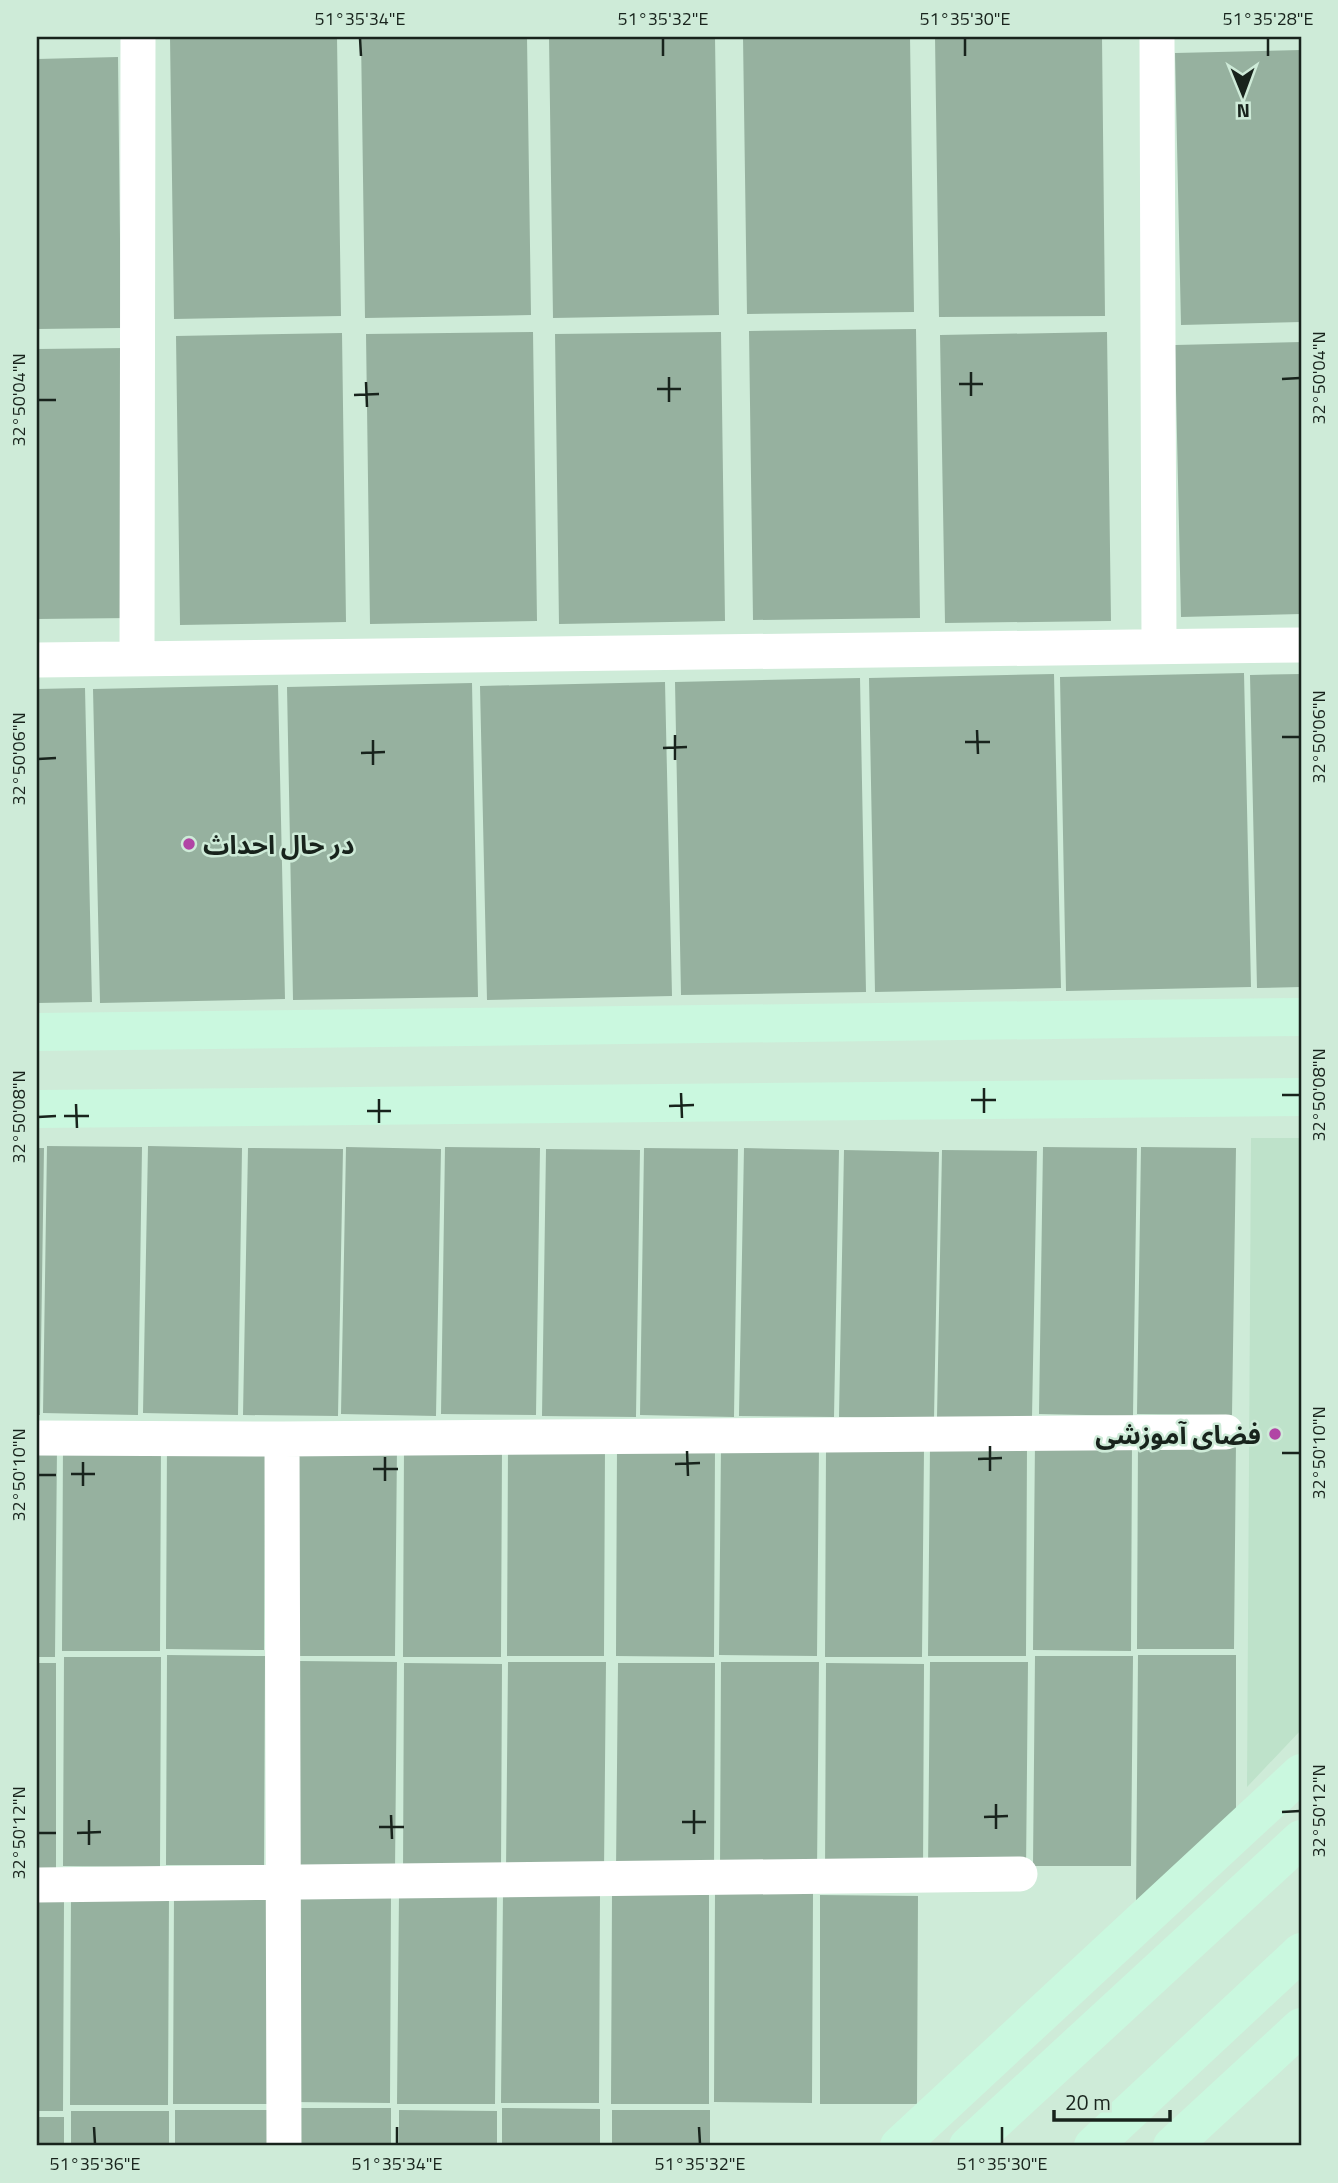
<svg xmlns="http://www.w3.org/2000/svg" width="1338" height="2183" viewBox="0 0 1338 2183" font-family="'Titillium Web','Noto Sans Arabic',sans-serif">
  <rect width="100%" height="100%" fill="#ceebd8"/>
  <path fill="#bee2ca" d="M1251,1138H1301V1730L1247,1787Z"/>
  <path fill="#96b19f" d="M170,37H337L341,316L174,319Z
    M361,37H527L531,315L365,318Z
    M549,37H715L719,315L553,318Z
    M743,37H910L914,312L747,314Z
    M935,37H1102L1105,316L939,317Z
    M1301,50V322L1181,325L1175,53Z
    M118,57L121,328L37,329V59Z
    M916,329L920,618L753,620L749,331Z
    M533,332L537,621L370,624L366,334Z
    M721,332L725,621L559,624L555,334Z
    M1107,332L1111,621L945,623L940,335Z
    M342,333L346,622L180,625L176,336Z
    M1301,342V614L1181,617L1175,345Z
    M127,348L131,618L37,619V349Z
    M1244,673L1251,987L1066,991L1060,677Z
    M1054,674L1061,988L875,992L869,678Z
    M1301,674V987L1257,988L1250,675Z
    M860,678L866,992L681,995L675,682Z
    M665,682L672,996L487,1000L480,686Z
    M472,683L478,997L293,1000L287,687Z
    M278,685L285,999L100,1003L93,689Z
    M85,688L92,1002L37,1003V689Z
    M47,1146L142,1147L138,1415L43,1413Z
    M148,1146L242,1148L238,1415L143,1413Z
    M346,1147L441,1149L436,1416L341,1414Z
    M445,1147L540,1148L536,1415L441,1414Z
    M1043,1147L1137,1148L1133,1416L1039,1414Z
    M1141,1147L1236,1148L1232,1415L1137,1414Z
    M37,1148H44L40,1415H37Z
    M248,1148L343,1149L338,1416L243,1415Z
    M644,1148L738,1149L734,1417L640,1415Z
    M744,1148L839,1150L834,1417L739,1416Z
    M546,1149L640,1150L636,1417L542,1416Z
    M844,1150L939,1152L934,1419L839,1417Z
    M942,1150L1037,1151L1032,1418L937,1417Z
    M167,1440L265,1441L264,1650L166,1649Z
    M1138,1440L1236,1441L1234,1649H1137Z
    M1035,1441L1132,1442L1131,1651L1033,1650Z
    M63,1442H161L160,1651H62Z
    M299,1446H397L395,1656H297Z
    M508,1446L605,1447L604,1656H507Z
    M721,1446L819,1447L817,1656L719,1655Z
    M930,1446L1027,1447L1026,1656H928Z
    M404,1447L502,1448L501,1657H403Z
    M617,1447L715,1448L714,1657L616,1656Z
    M37,1448H57L55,1657H37Z
    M826,1448L924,1449L922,1657H825Z
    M167,1655L265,1656L264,1865H166Z
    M1138,1655H1236V1813L1136,1905Z
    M1035,1656H1133L1131,1866H1033Z
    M64,1657H161L160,1867L63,1866Z
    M299,1661L397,1662L395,1871L298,1870Z
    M508,1662H606L604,1871H506Z
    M721,1662H819L817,1871H720Z
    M930,1662H1028L1026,1872L928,1871Z
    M37,1663H56V1873L37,1872Z
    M404,1663L502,1664L501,1872H403Z
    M618,1663H715L714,1873L616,1872Z
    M826,1663L924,1664L923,1873L825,1872Z
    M293,1893H391L390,2103L292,2102Z
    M503,1893L600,1894L599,2103H501Z
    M715,1893H813L812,2103L714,2102Z
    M174,1894L272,1895L271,2104H173Z
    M399,1894L497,1895L495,2104H397Z
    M612,1894L709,1895V2104H611Z
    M71,1895L169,1896L168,2105H70Z
    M820,1895L918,1896L917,2104H820Z
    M37,1901H64L63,2111H37Z
    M294,2108H391V2146H294Z
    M502,2108L600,2109V2146H502Z
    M175,2110H273V2146H175Z
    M399,2110L497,2111V2146H399Z
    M612,2110H710V2146H612Z
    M71,2111H169V2146H71Z
    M37,2117H64V2146H37Z"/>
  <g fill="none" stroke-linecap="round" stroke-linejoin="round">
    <path stroke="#fff" stroke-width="35" d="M1157,37L1159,645
      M137,659L138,37
      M37,660L1301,645
      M37,1438L282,1439L1226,1432
      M282,1439L284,2146
      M37,1885L1020,1874"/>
    <path stroke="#caf8df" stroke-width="38" d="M37,1032L1301,1017
      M37,1109L1301,1097
      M899,2146L1301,1773
      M968,2146L1301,1839
      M1093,2146L1301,1952
      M1172,2146L1301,2027"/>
  </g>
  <path fill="none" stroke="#18231c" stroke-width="2.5" d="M360,38L361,56M663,38V56M965,38V56M1268,38V56M971,372V396M669,377V402M1282,379L1300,378M366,382L367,407M959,384H983M657,389H681M354,395L379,394M38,400H56M977,730L978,754M675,735V760M1282,737H1300M373,740V765M965,742H990M663,748L687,747M361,753L385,752M38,759L56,758M984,1088V1113M681,1093L682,1118M1282,1095H1300M379,1099V1123M971,1100H996M76,1104L77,1128M669,1106L694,1105M367,1111H391M64,1116H89M38,1117L56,1116M990,1446V1471M687,1451L688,1476M1282,1453H1300M385,1457V1481M978,1459L1002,1458M83,1462V1486M675,1464L700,1463M373,1469H398M71,1474H95M38,1475H56M996,1804V1829M694,1810V1834M1282,1812L1300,1811M391,1815L392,1839M984,1817L1008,1816M89,1820V1845M682,1822H706M379,1827H404M38,1833H56M77,1833L101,1832M94,2127L95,2144M397,2127V2144M699,2127L700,2144M1002,2127V2144"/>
  <g fill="#b145a5" stroke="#ceebd8" stroke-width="2.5">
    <circle cx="189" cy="844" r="7"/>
    <circle cx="1275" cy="1434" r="7"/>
  </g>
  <g text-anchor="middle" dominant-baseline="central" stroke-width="5" stroke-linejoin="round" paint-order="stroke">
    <g font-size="26" font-weight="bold" fill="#18231c" stroke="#ceebd8" text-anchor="start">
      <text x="203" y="844">در حال احداث</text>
      <text x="1261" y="1434" text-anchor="end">فضای آموزشی</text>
    </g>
  </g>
  <rect width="1338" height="2183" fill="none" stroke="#ceebd8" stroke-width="77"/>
  <g transform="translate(1243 94) rotate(179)" stroke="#ceebd8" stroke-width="5" paint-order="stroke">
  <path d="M0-5L12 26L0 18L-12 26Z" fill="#18231c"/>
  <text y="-10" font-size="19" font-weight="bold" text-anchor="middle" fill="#18231c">N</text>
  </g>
  <path d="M1054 2110v10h116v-10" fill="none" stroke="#18231c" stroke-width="3.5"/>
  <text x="1065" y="2110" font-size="21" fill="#18231c" stroke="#ceebd8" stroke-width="5" paint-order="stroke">20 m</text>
  <rect x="38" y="38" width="1262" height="2106" fill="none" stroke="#18231c" stroke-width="2.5"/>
  <g font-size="18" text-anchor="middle" fill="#18231c">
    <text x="360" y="25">51°35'34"E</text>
    <text x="663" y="25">51°35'32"E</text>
    <text x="965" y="25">51°35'30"E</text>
    <text x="1268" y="25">51°35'28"E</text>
    <text transform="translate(1319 378) rotate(-90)" y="6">32°50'04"N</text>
    <text transform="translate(19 400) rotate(-90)" y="6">32°50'04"N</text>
    <text transform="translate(1319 737) rotate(-90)" y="6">32°50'06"N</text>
    <text transform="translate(19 759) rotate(-90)" y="6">32°50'06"N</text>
    <text transform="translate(1319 1095) rotate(-90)" y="6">32°50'08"N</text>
    <text transform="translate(19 1117) rotate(-90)" y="6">32°50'08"N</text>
    <text transform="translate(1319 1453) rotate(-90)" y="6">32°50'10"N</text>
    <text transform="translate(19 1475) rotate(-90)" y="6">32°50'10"N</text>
    <text transform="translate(1319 1811) rotate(-90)" y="6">32°50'12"N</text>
    <text transform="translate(19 1833) rotate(-90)" y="6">32°50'12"N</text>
    <text x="95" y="2170">51°35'36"E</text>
    <text x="397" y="2170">51°35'34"E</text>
    <text x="700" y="2170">51°35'32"E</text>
    <text x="1002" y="2170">51°35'30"E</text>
  </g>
</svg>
